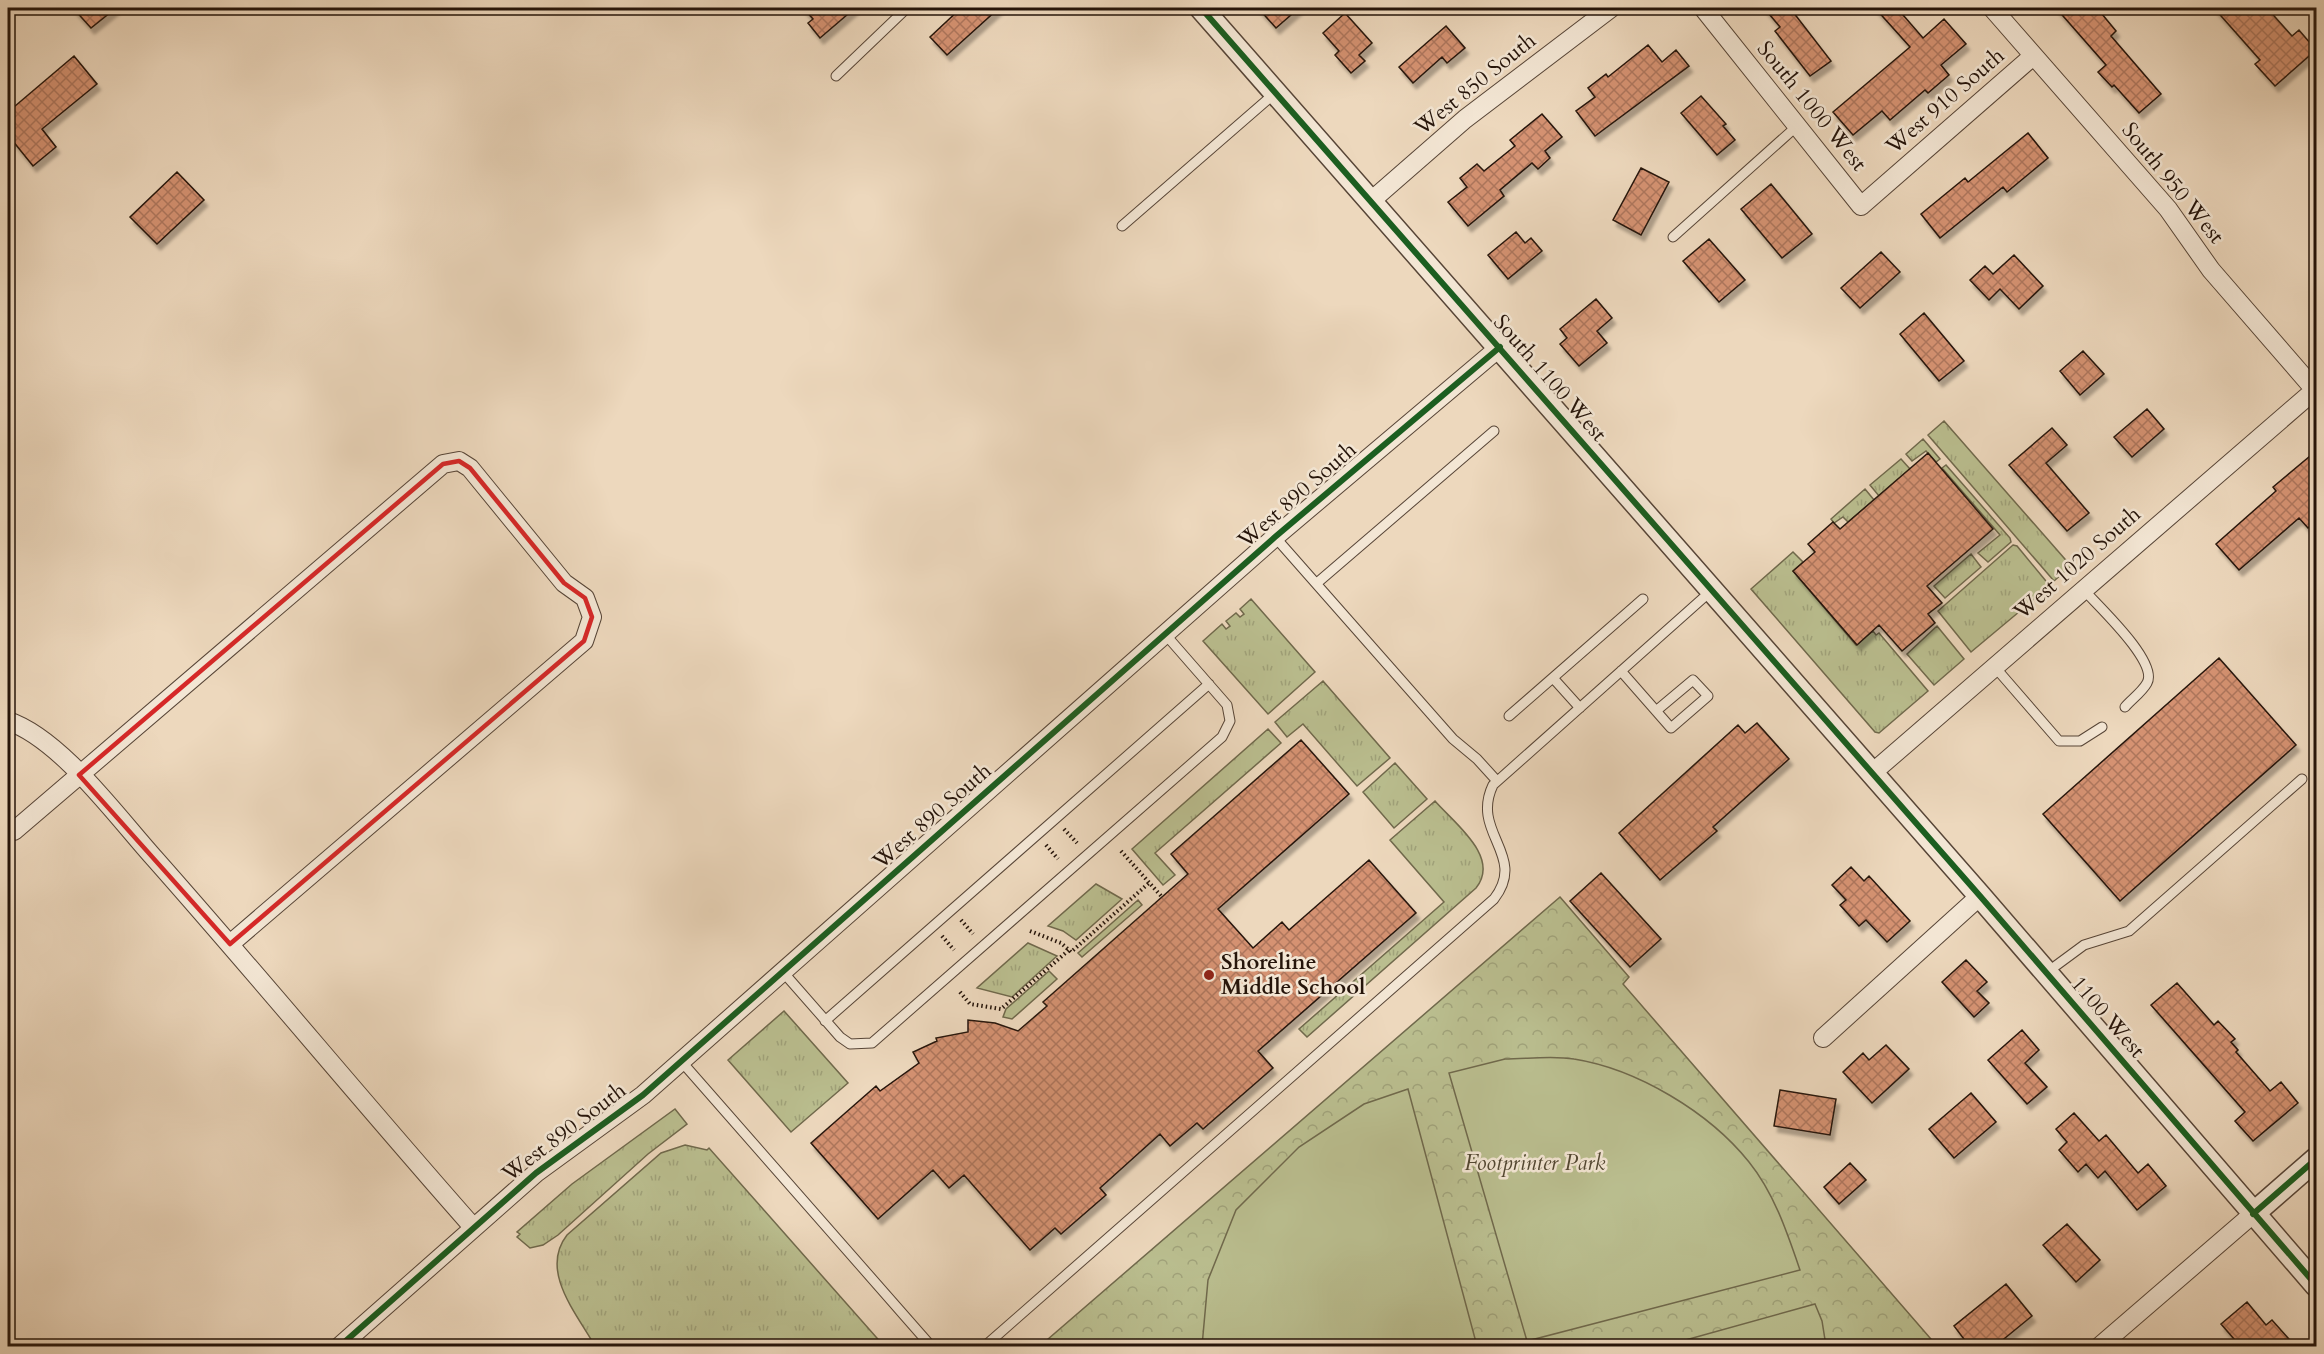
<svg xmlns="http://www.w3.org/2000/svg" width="2324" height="1354" viewBox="0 0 2324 1354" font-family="Cardo,serif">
  <defs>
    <pattern id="grass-tufts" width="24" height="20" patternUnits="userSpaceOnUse" patternTransform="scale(1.5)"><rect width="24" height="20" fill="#babe8f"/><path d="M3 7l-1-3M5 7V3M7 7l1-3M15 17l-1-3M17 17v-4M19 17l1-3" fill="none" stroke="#a0a27a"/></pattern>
    <pattern id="forest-crowns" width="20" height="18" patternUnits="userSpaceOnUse" patternTransform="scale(1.5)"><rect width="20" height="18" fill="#babe8f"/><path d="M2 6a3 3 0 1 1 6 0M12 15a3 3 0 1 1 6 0" fill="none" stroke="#a0a27a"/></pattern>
    <pattern id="building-cross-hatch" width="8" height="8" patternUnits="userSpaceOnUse" patternTransform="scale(1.5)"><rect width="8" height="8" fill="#d59272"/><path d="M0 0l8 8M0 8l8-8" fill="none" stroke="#ad765c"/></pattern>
    <filter id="shadow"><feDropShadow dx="3.5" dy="6" stdDeviation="1.5" flood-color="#0004"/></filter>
  </defs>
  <rect width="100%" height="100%" fill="#edd8bd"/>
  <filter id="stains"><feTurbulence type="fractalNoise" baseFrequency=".00333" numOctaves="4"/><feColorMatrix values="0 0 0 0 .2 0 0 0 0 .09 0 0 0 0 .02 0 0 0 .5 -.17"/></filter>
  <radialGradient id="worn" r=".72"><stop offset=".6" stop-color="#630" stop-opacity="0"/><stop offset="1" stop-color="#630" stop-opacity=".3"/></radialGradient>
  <path fill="url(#grass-tufts)" stroke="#70694c" stroke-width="1.5" d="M1944,421L2071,566L2054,581L1928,435Z
    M1923,439L1940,459L1936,462L1926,451L1912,461L1906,454Z
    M1901,459L1910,469L1879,496L1870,485Z
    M1946,465L2010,538L2011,542L1988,562L1978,553L2000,535L1942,468Z
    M1865,489L1874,500L1848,522L1843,517L1834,523L1831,519Z
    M2013,545L2017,546L2050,586L1971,652L1938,611Z
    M1793,552L1803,562L1793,571L1856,645L1873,631L1876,635L1879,633L1928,691L1879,733L1875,732L1751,589Z
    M1971,554L1981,567L1945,598L1934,586Z
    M1251,599L1315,672L1268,714L1203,641L1222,624L1226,629L1230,626L1226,621L1236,613L1240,617L1244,614L1240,609Z
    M1937,626L1964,659L1934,685L1907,654Z
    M1323,681L1390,758L1357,786L1303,724L1287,737L1275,722Z
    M1268,729L1281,743L1155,853L1175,875L1163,885L1132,849Z
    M1395,763L1427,799L1394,828L1363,792Z
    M1435,801C1454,823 1501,857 1476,888L1307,1037L1299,1029L1444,902L1390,840Z
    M1096,884L1122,899L1076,940L1063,931L1048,926Z
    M1138,900L1142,905L1082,957L1078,953Z
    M1028,943L1057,956L1012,997L977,988Z
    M1049,971L1057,979L1012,1019L1003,1017L1006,1009Z
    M784,1011L848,1083L791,1132L728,1060Z
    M675,1109L687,1124L648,1154L558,1235L543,1245L530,1248L517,1237L520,1234L517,1232L572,1184Z
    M685,1145L707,1150L709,1148L884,1346H595C577,1314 539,1271 567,1235L661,1153Z"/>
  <path fill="url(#forest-crowns)" stroke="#70694c" stroke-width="1.5" d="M1560,897L1629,977L1623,984L1937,1346H1040Z"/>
  <path fill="#babe8f" stroke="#70694c" stroke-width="1.5" d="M1505,1059C1527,1059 1552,1055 1574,1059C1637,1069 1709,1112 1749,1162C1774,1193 1787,1232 1800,1270L1527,1341L1449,1073Z
    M1408,1089L1477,1346H1202L1208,1280L1236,1210L1299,1147L1364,1104Z
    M1815,1304L1822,1321L1826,1346H1664Z"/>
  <path fill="url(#building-cross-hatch)" stroke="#25140a" stroke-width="1.5" filter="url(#shadow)" d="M73,8H116L91,28Z
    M803,8H855L820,38L808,23L813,19Z
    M961,8H999L947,55L930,37Z
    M1258,8H1299L1276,28Z
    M1764,8H1790L1831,61L1810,76L1775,31L1780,27Z
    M1875,8H1897L1923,38L1944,19L1966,44L1941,65L1949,75L1928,93L1925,90L1890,120L1882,111L1853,135L1833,112L1910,47Z
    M2056,8H2097L2116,31L2111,36L2161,94L2139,113L2114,85L2112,87L2098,72L2106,65Z
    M2214,8H2267L2292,36L2299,30L2316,50L2275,86L2255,64L2260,60Z
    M1345,13L1372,43L1359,55L1365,61L1351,73L1335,55L1339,51L1323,33Z
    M1446,26L1465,48L1447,63L1442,57L1413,83L1399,67Z
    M1648,45L1662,62L1676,50L1689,66L1595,136L1576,111L1595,97L1588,88L1606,74L1608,77Z
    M74,56L97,84L42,129L56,147L33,166L8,135V112Z
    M1701,96L1726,124L1723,126L1735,140L1717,155L1681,113Z
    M1542,114L1562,137L1545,151L1550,158L1538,169L1532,163L1500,190L1504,196L1468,226L1448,202L1467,187L1460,178L1477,164L1484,171L1515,146L1510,140Z
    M2028,133L2048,158L2007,192L2003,187L1940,238L1921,214L1965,178L1968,182Z
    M1641,168L1669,182L1641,235L1613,220Z
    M177,172L204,200L157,244L130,217Z
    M1771,184L1812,234L1782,258L1741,209Z
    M1516,232L1525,243L1531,238L1542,251L1508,279L1488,255Z
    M1709,239L1745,280L1719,302L1683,261Z
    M1881,252L1900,272L1860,308L1841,288Z
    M2014,255L2043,286L2019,309L2000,289L1989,300L1970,280L1985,266L1993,274Z
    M1596,299L1612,318L1597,331L1607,343L1579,366L1560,344L1567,338L1560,329Z
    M1924,313L1964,361L1939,381L1900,334Z
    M2083,351L2104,374L2080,395L2060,371Z
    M2147,409L2164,429L2132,457L2114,437Z
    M2052,428L2067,445L2046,463L2089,513L2067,531L2009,465Z
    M2316,451V521L2308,528L2299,518L2239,570L2216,544L2276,491L2273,487Z
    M1928,453L1993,529L1927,586L1942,603L1928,614L1935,623L1902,651L1879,625L1857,645L1793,571L1815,552L1808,544L1833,522L1840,529Z
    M2219,658L2296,745L2120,901L2043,814Z
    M1757,723L1789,759L1713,827L1717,831L1660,880L1619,833L1738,725L1745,733Z
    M1301,740L1349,794L1218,909L1253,948L1282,922L1289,930L1369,860L1416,913L1258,1051L1273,1068L1203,1129L1197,1123L1170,1146L1160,1134L1100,1188L1106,1195L1061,1234L1055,1228L1030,1250L964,1175L949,1188L933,1170L878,1219L811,1143L876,1086L880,1091L919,1063L913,1052L937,1041L936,1038L968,1032V1020L995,1023L1018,1031L1047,1006L1043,1002L1188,874L1171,854Z
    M1851,867L1864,881L1869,876L1910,921L1887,942L1866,920L1859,926L1840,905L1846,900L1832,885Z
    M1601,873L1661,939L1630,967L1570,901Z
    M1966,960L1987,982L1977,991L1989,1003L1974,1017L1942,982Z
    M2177,983L2214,1025L2218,1021L2235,1039L2231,1042L2238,1050L2236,1052L2270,1091L2281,1082L2298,1103L2253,1141L2235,1121L2245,1112L2151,1005Z
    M2022,1030L2039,1050L2025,1063L2047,1087L2027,1104L1988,1060Z
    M1886,1045L1909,1069L1872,1103L1843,1072L1863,1053L1869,1060Z
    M1780,1090L1836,1099L1830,1135L1774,1126Z
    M1971,1093L1996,1122L1954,1158L1929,1129Z
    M2074,1113L2099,1141L2106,1135L2138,1173L2148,1164L2166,1186L2137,1210L2105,1171L2098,1178L2086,1164L2078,1172L2059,1150L2067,1142L2056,1129Z
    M1850,1163L1866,1180L1839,1204L1824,1187Z
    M2067,1224L2100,1260L2076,1282L2043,1245Z
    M2006,1284L2032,1316L1994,1347H1970L1954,1326Z
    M2247,1302L2266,1325L2272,1320L2296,1347H2241L2221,1324Z"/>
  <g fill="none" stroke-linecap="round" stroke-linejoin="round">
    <g stroke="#574537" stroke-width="11">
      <path id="service" d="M836,76L907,8
        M1122,226L1274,94
        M1673,237L1797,126
        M1275,537L1453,739L1477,759L1497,781
        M1317,583L1494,431
        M2083,589C2097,605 2159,662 2147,683C2142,692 2131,700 2125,707
        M1994,666L2059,741H2080L2102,727
        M1621,671L1671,728L1708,696L1693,680L1656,711
        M1553,678L1580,708
        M1509,716L1643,599
        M783,972L840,1037L850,1044L872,1043L1222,737L1230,721L1227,705L1165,634
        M2046,973L2084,945L2129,931L2302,779
        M825,1021L1209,684
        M681,1061L931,1346
        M985,1346L1494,899C1528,855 1470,833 1493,785L1711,591"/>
    </g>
    <g stroke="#574537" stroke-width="20">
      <path id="minor" d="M1703,8L1861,206L2033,56
        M1992,8L2168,209L2211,270L2315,390
        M1371,201L1465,119L1611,8
        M8,721C61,739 117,817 155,859C263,981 366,1106 473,1227
        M1871,774L2316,389
        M14,831L443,464L459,461L470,468L564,583L585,598L592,617L584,641L230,944
        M1823,1038L1980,896
        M340,1346L536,1173L643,1095L1275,537L1500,347
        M2100,1346L2253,1214"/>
    </g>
    <g stroke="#574537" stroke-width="25">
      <path id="tertiary" d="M1201,8L1980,896L2316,1285
        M2253,1214L2316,1159"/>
    </g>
    <path stroke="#25140a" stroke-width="4" stroke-dasharray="1.5 3" stroke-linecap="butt" d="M1064,829L1077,843
      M1046,845L1058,859
      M1121,851L1162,897
      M961,920L973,934
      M1030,931L1061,943L1071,952L1149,883
      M942,936L954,950
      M960,992L970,1004L1001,1009L1069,950"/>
    <use href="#service" stroke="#f3e6d4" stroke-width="9"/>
    <use href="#minor" stroke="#f3e6d4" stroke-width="18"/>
    <use href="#tertiary" stroke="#f3e6d4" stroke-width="22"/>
    <g stroke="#f3e6d4" stroke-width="10">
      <path id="cycleway" d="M1201,8L1980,896L2316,1285
        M2253,1214L2316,1159
        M340,1346L536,1173L643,1095L1275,537L1500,347"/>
    </g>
    <use href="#cycleway" stroke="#1b5e20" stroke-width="6"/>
  </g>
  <path fill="none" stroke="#d62828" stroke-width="4.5" stroke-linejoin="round" d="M459,461L470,468L564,583L585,598L592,617L584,641L230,944L79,775L443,464Z"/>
  <circle fill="#8f2418" stroke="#f3e6d4" stroke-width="2" cx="1209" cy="975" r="6"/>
  <g text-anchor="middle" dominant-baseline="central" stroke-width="5" stroke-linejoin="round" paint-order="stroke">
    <g font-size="22" fill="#25140a" stroke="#f3e6d4">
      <text transform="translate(1475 84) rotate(-39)">West 850 South</text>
      <text transform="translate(1945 101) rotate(-41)">West 910 South</text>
      <text transform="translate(1812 106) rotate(51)">South 1000 West</text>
      <text transform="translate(2173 183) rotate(51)">South 950 West</text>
      <text transform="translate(1550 378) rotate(49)">South 1100 West</text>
      <text transform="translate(1297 495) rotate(-41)">West 890 South</text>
      <text transform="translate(2077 563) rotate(-41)">West 1020 South</text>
      <text transform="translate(932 816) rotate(-41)">West 890 South</text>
      <text transform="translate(2108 1017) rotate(49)">1100 West</text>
      <text transform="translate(564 1132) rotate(-37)">West 890 South</text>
    </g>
    <g font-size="22" font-weight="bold" fill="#25140a" stroke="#f3e6d4" text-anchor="start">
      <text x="1221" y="962">Shoreline<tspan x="1221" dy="25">Middle School</tspan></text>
    </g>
    <g font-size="22" font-style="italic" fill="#524732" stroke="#f3e6d4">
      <text x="1535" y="1163">Footprinter Park</text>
    </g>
  </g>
  <rect width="2324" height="1354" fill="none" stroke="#edd8bd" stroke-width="30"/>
  <rect x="9" y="9" width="2306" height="1336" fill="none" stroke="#25140a" stroke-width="3"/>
  <rect x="15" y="15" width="2294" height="1324" fill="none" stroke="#25140a" stroke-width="1.5"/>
  <rect width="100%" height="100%" filter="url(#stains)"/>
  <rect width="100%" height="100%" fill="url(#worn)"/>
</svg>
